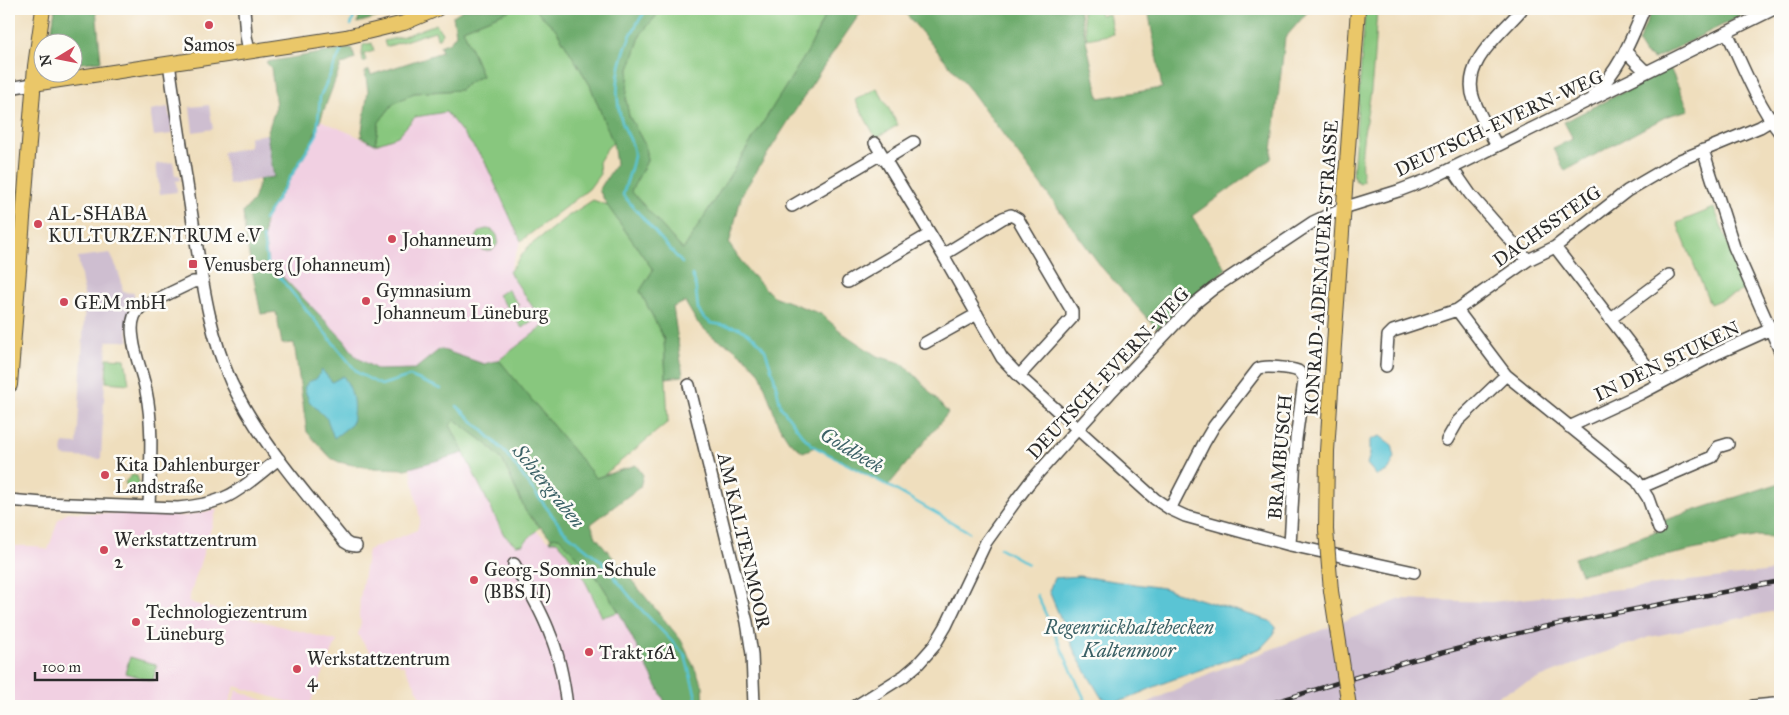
<svg xmlns="http://www.w3.org/2000/svg" width="1789" height="715" viewBox="0 0 1789 715" font-family="'IM FELL Great Primer',serif">
  <rect width="100%" height="100%" fill="#fdfcf7"/>
  <filter id="ink" filterUnits="userSpaceOnUse"><feTurbulence type="fractalNoise" baseFrequency=".02" numOctaves="2"/><feDisplacementMap in="SourceGraphic" scale="10" xChannelSelector="R" yChannelSelector="G"/><feConvolveMatrix kernelMatrix="1 2 1 2 8 2 1 2 1" color-interpolation-filters="sRGB"/></filter>
  <filter id="wash" filterUnits="userSpaceOnUse"><feTurbulence type="fractalNoise" baseFrequency=".0096" numOctaves="4" result="noise"/><feDisplacementMap in="SourceGraphic" scale="20" xChannelSelector="R" yChannelSelector="G"/><feGaussianBlur stdDeviation="1.12" result="paint"/><feColorMatrix in="noise" values="0 0 0 0 0 0 0 0 0 0 0 0 0 0 0 0 0 1.4 0 .05"/><feComposite in="paint" operator="in"/></filter>
  <g filter="url(#wash)">
    <rect width="100%" height="100%" fill="#efdebd"/>
    <path fill="#f1d0e2" d="M446,111L484,160L521,241L509,272L545,325L499,360L484,364L440,349L415,369L378,370L356,357L344,340L268,262L264,237L265,220L310,147L320,120L375,144L398,136L415,117Z
      M464,453L490,507L530,537L535,530L550,541H557L564,548L585,580L602,617L619,612L667,706H422L423,700L404,666L369,651L358,635L361,622L359,617L360,598L368,550L417,530L420,519L410,467Z
      M217,509L188,602L337,641L309,706H303L235,686L228,706H15L9,704V546H34L48,550L58,520L67,512L185,516Z
      M236,690L279,706H231Z"/>
    <path fill="#cebed0" d="M209,105L213,129L193,132L190,107Z
      M168,107L170,117H174L175,124L171,125L172,134L154,136L150,110Z
      M267,134L274,177L229,185L223,152L250,147L249,137Z
      M173,162L175,175H179L180,180L176,181L177,192L160,194L156,164Z
      M110,253L117,268L121,280L123,292L134,293V299L127,329L129,341H107L101,459L62,456L63,443L77,444L85,301L78,257Z
      M1780,570V610L1650,637L1594,656L1501,694L1485,706H1141L1210,673L1401,599L1491,602L1640,587Z"/>
    <path fill="#88c77e" stroke="#5a7954" d="M513,9H534L555,28L590,85L613,143L608,147L599,162L600,174L589,189L521,241L484,160L446,112L415,117L398,136L375,144L379,122L393,104L414,93L460,90L471,81L482,76L463,29Z
      M662,9H828L808,51L683,250L631,191L647,161L645,145L629,116L626,100L629,69L641,34Z
      M1082,9H1098L1100,15L1109,14L1113,34L1087,39Z
      M1365,9H1377C1375,36 1374,63 1371,90C1367,120 1358,151 1363,181L1360,183L1355,180L1353,174Z
      M436,24L442,33L439,38H437L435,31L386,47L384,41L401,37Z
      M372,43L374,51L364,54L366,61L363,62L362,54L363,45Z
      M877,88L898,125L876,138L855,100Z
      M593,200L607,205L653,270L640,291L664,339L668,422L604,475L596,478L499,360L545,325L509,272L528,247L568,216Z
      M1714,208L1747,289L1710,304L1677,223Z
      M476 240a11 11 0 1 1 22 0a11 11 0 1 1-22 0Z
      M507,289L519,305L510,311L498,295Z
      M525,308L533,320L522,328L514,317Z
      M107,358L125,359L129,384L106,382Z
      M455,419L487,444L503,461L526,512L540,527L523,544L516,545L504,535L450,425Z
      M132,475L137,476L142,492L136,495L130,492L125,482Z
      M559,537L598,579L619,612L602,617C590,590 578,563 557,541H550L551,538Z
      M130,657L157,665L153,681L125,673Z"/>
    <path fill="#6eac6d" stroke="#4c6c4c" d="M55,9H96L101,61L73,64L72,42H50Z
      M362,9H406L357,23Z
      M464,9H513L463,29L482,76L471,81L460,90L414,93L393,104L379,122L375,144L361,137L368,91L365,72L369,70L371,75L442,52L440,46L450,42L456,34L453,16Z
      M534,9H662L641,34L629,69L626,100L629,116L645,145L647,161L631,191L683,250L808,51L828,9H868L859,15L821,70L742,194L729,244L748,271L773,296L821,314L844,334L877,356L901,363L916,376L948,413L888,486L815,447L803,452L789,441L778,424L760,373L747,359L731,346L716,339L705,330L697,322L685,302L673,307L683,376L666,378L664,339L640,291L653,270L607,205L599,190L616,164L613,143L590,85L555,28Z
      M902,9H961L965,13L994,9H1079L1099,98L1162,88L1148,9H1310L1285,38L1271,159L1192,216L1226,269L1157,329L1103,269L971,91Z
      M1652,9H1742L1745,14L1654,59L1645,54L1638,43Z
      M352,48L355,59L341,65L310,147L265,220L264,237L268,262L344,340L356,357L378,370L415,369L440,349L484,364L499,360L596,478L636,465L643,475L640,487L591,524L596,537L681,640L703,686L704,706H667L619,612L598,579L559,537L551,538L526,512L503,461L487,444L455,420L450,425L464,453L406,469L371,468L353,465L339,462L331,458L307,432L294,343L282,344L276,312L261,314L245,235L243,212L253,201L260,179L274,177L267,134L276,106L271,68L266,62Z
      M1670,68L1689,110L1667,116L1565,171L1553,148L1573,139L1564,122Z
      M1780,483V538L1758,536L1581,574L1574,558L1664,529L1662,521Z"/>
    <path fill="#5ac4d4" stroke="#427880" d="M322,370L332,382L343,376C354,392 355,405 352,424L334,438L327,419L309,401L304,388L308,382L316,379Z
      M1380,436L1392,445L1395,457L1389,470L1377,476L1367,464L1370,454V440Z
      M1079,576L1163,588L1270,621L1276,627L1274,634L1261,648L1166,682L1124,700L1112,702L1101,697L1076,655L1049,591L1054,578Z"/>
    <g fill="none" stroke-linecap="round" stroke-linejoin="round">
      <path stroke="#5ac4d4" stroke-width="2.5" d="M647,9C623,40 610,83 622,122C625,132 634,142 634,154C634,163 625,185 623,195L682,263
        M351,25L357,9
        M264,220L317,134L320,97L342,49
        M263,237L267,262L358,373L381,385L410,376L441,389
        M692,275L695,282L698,309L703,317L711,323L739,328L755,338L765,350L774,377L781,407L802,435L813,446L892,488L969,532
        M457,406L504,451L564,531L601,561L636,604L685,655L696,697V706
        M1000,548L1028,564
        M1037,595L1085,700L1089,706
        M1070,706L1085,700"/>
    </g>
  </g>
  <g filter="url(#ink)">
    <g fill="none" stroke-linecap="round" stroke-linejoin="round">
      <g stroke="#484641" stroke-width="14">
        <path id="minor" d="M244,9L246,36L249,51
          M1727,32C1742,65 1758,105 1780,133
          M1626,52L1646,72
          M169,63C177,120 186,178 195,235C203,285 210,335 231,382C259,441 304,491 345,542L350,545L356,546
          M9,88L33,84
          M1593,95C1619,71 1631,40 1644,9
          M875,143L943,255L1002,358L1019,376L1155,499L1170,509L1185,516L1290,545L1414,572
          M1497,146C1489,131 1480,116 1474,100C1460,63 1501,34 1522,9
          M1703,150L1734,247L1780,351
          M884,160L914,142
          M1452,168L1470,194L1528,260
          M792,206L881,154
          M1555,247L1660,383
          M9,253L20,254
          M943,255L1003,218L1011,215L1018,219L1072,311V318L1019,376
          M848,282L930,234
          M1457,310L1506,375L1637,481L1648,498L1659,529
          M1610,319L1669,275
          M925,343L977,314
          M1386,366L1388,336L1393,331L1457,310L1528,260L1555,247L1627,191L1680,160L1760,127L1780,115
          M689,385L747,622L752,654L754,706
          M1569,427L1640,394L1718,353L1780,325
          M1447,440L1458,421L1506,375
          M1642,487L1712,457L1718,447L1728,444
          M9,500L43,503L178,508C195,506 212,504 228,496C246,487 262,471 279,459
          M149,507C150,469 154,429 146,391C143,374 135,357 133,339C131,327 131,315 141,307L193,282L202,281
          M1170,509L1204,443L1214,426L1258,369C1264,365 1291,368 1298,371C1302,374 1303,377 1304,381L1296,439L1290,545
          M514,564C527,587 541,609 550,634C560,657 564,682 567,706
          M856,706L904,676L918,664L934,646L946,626L986,542L1017,499L1030,482L1110,393L1194,304L1214,288L1313,222L1343,208L1398,191L1432,178L1774,9
          M1753,706L1774,704L1780,705"/>
      </g>
      <g stroke="#484641" stroke-width="16">
        <path id="major" d="M33,84L346,37L404,23L437,9
          M10,385L35,66L43,9
          M1326,530L1327,451L1335,330L1358,9"/>
      </g>
      <use href="#minor" stroke="#fff" stroke-width="11"/>
      <use href="#major" stroke="#eac769" stroke-width="14"/>
      <g stroke="#2b2b2b" stroke-width="4.5">
        <path id="rail" d="M1262,706L1409,661L1543,627L1780,581"/>
      </g>
      <use href="#rail" stroke="#fdfcf7" stroke-width="2.5" stroke-dasharray="8" stroke-linecap="butt"/>
      <g stroke="#484641" stroke-width="16" stroke-linecap="butt">
        <path id="major-bridge" d="M1326,530L1331,591L1349,706"/>
      </g>
      <use href="#major-bridge" stroke="#eac769" stroke-width="14"/>
    </g>
  </g>
  <g fill="#d1495b" stroke="#fdfcf7" stroke-width="2">
    <circle cx="209" cy="25" r="5"/>
    <circle cx="38" cy="224" r="5"/>
    <circle cx="392" cy="239" r="5"/>
    <rect x="188" y="259" width="10" height="10" rx="2.5"/>
    <circle cx="366" cy="301" r="5"/>
    <circle cx="64" cy="302" r="5"/>
    <circle cx="105" cy="475" r="5"/>
    <circle cx="104" cy="550" r="5"/>
    <circle cx="474" cy="580" r="5"/>
    <circle cx="136" cy="622" r="5"/>
    <circle cx="589" cy="652" r="5"/>
    <circle cx="297" cy="669" r="5"/>
  </g>
  <g text-anchor="middle" dominant-baseline="central" stroke-width="5" stroke-linejoin="round" paint-order="stroke">
    <g font-size="19" fill="#2b2b2b" stroke="#fdfcf7" text-anchor="start">
      <text x="209" y="44" text-anchor="middle">Samos</text>
      <text x="48" y="213">AL-SHABA<tspan x="48" dy="22">KULTURZENTRUM e.V</tspan></text>
      <text x="402" y="239">Johanneum</text>
      <text x="203" y="264">Venusberg (Johanneum)</text>
      <text x="376" y="290">Gymnasium<tspan x="376" dy="22">Johanneum Lüneburg</tspan></text>
      <text x="74" y="302">GEM mbH</text>
      <text x="115" y="464">Kita Dahlenburger<tspan x="115" dy="22">Landstraße</tspan></text>
      <text x="114" y="539">Werkstattzentrum<tspan x="114" dy="22">2</tspan></text>
      <text x="484" y="569">Georg-Sonnin-Schule<tspan x="484" dy="22">(BBS II)</tspan></text>
      <text x="146" y="611">Technologiezentrum<tspan x="146" dy="22">Lüneburg</tspan></text>
      <text x="599" y="652">Trakt 16A</text>
      <text x="307" y="658">Werkstattzentrum<tspan x="307" dy="22">4</tspan></text>
    </g>
    <g font-size="19" fill="#2b2b2b" stroke="#fdfcf7">
      <text transform="translate(1499 123) rotate(-25)">DEUTSCH-EVERN-WEG</text>
      <text transform="translate(1547 226) rotate(-35)">DACHSSTEIG</text>
      <text transform="translate(1321 268) rotate(-86)">KONRAD-ADENAUER-STRASSE</text>
      <text transform="translate(1667 361) rotate(-26)">IN DEN STUKEN</text>
      <text transform="translate(1108 373) rotate(-47)">DEUTSCH-EVERN-WEG</text>
      <text transform="translate(1280 457) rotate(-85)">BRAMBUSCH</text>
      <text transform="translate(744 541) rotate(77)">AM KALTENMOOR</text>
    </g>
    <g font-size="20" font-style="italic" fill="#3b6166" stroke="#fdfcf7">
      <text transform="translate(852 450) rotate(31)">Goldbeek</text>
      <text transform="translate(549 486) rotate(51)">Schiergraben</text>
      <text x="1129" y="627">Regenrückhaltebecken<tspan x="1129" dy="23">Kaltenmoor</tspan></text>
    </g>
  </g>
  <rect width="1789" height="715" fill="none" stroke="#fdfcf7" stroke-width="30"/>
  <g transform="translate(58 58) rotate(260)"><circle r="24" fill="#fdfcf7" stroke="#a9a8a5"/>
  <path d="M0-4L9 19L0 12L-9 19Z" fill="#d1495b"/>
  <text y="-8" font-size="14" font-weight="bold" text-anchor="middle" fill="#2b2b2b">N</text>
  </g>
  <path d="M35 672v8h122v-8" fill="none" stroke="#2b2b2b" stroke-width="2.5"/>
  <text x="42" y="672" font-size="15" fill="#2b2b2b" stroke="#fdfcf7" stroke-width="4" paint-order="stroke">100 m</text>
</svg>
